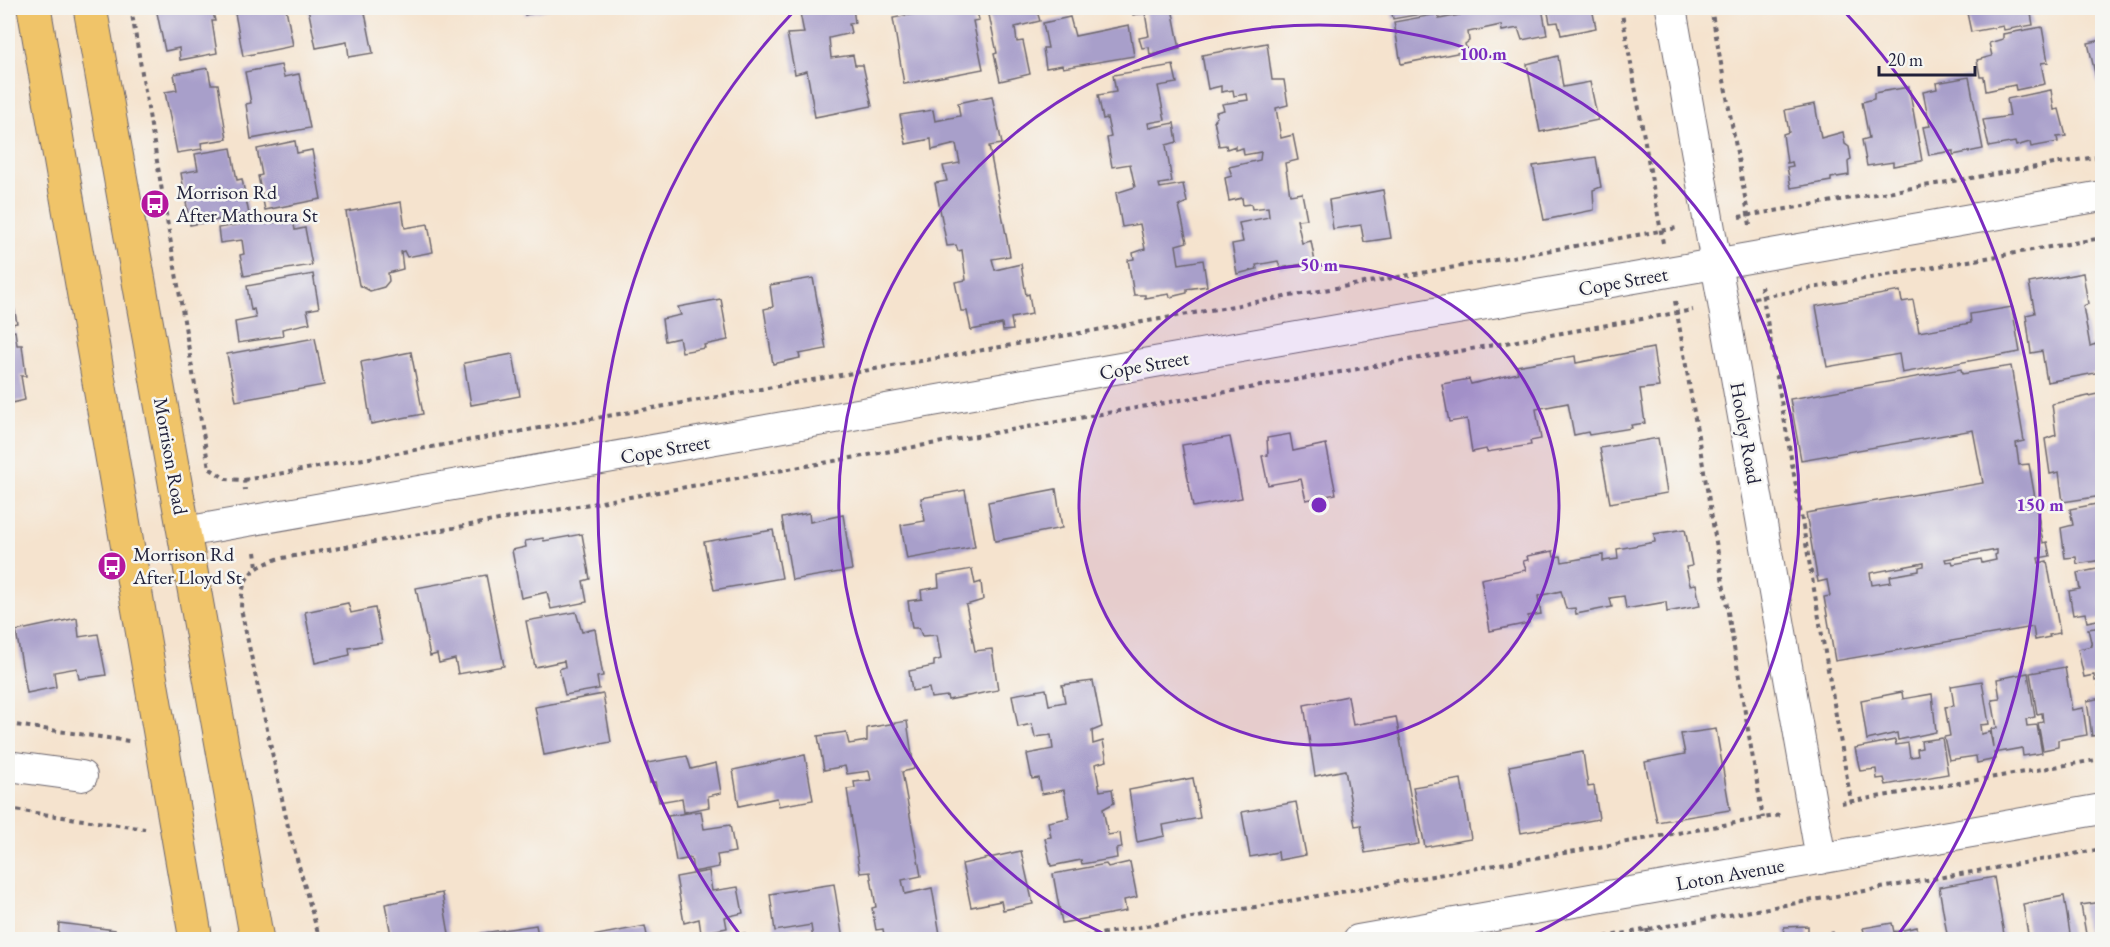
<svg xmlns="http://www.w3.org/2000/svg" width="2110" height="947" viewBox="0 0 2110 947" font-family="'EB Garamond',serif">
  <rect width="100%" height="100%" fill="#f6f6f2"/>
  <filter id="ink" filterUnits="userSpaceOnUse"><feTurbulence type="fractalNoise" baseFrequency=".0167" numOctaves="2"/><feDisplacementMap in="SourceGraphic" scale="12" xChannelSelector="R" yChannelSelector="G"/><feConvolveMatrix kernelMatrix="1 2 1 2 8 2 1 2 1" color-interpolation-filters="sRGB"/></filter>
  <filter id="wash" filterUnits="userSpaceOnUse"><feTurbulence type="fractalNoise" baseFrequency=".008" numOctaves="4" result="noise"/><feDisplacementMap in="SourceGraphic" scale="24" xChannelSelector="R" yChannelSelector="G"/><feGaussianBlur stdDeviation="1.35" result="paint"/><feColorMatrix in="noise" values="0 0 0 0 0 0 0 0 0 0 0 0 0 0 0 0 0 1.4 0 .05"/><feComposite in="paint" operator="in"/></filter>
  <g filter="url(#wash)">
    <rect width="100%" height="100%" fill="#f5e3ce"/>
    <g id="blocks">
      <path fill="#a89fca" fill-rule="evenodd" d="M156,8H212L215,21H212L217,53L180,60L179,48L165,51Z
        M234,8H286L293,46L243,56Z
        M308,8H364L373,53L349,57L347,42L316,48Z
        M524,8H552L525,15Z
        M799,8H853L855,23L849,24L851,33L829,38L831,58L853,55L855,65H863L872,106L815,117L807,71L795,74L787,34L804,33Z
        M948,8H976L979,20L973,21L983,69L904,84L893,18Z
        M995,8H1036L1040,21L1015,27L1017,42L1023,41L1030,74L1000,81L994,54L997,53L988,10Z
        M1132,8H1172L1180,49L1150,55L1149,47L1142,48L1139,38L1149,36L1145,13L1133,15Z
        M1391,8H1449V9L1393,19Z
        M1459,8H1542L1547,35L1522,40L1518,28L1502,31L1501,25L1468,32L1469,41L1465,44L1467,51L1401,64L1394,22L1438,14L1439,19L1460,15Z
        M1547,8H1592L1596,28L1561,35L1558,22L1550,23Z
        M1966,8H2030L2033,25L2004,30L2003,26L1971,32Z
        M1070,17L1075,36L1129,25L1134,56L1063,68L1062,65L1046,68L1043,48H1048L1043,23Z
        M2042,27L2048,62L2041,63L2045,84L2016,90L2015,85L1986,91L1984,77H1980L1977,60L1992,56L1989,43L2003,39V34Z
        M2102,40V85L2098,86L2088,43Z
        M1267,43L1272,80H1284L1288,105L1276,108L1281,138L1293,135L1298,160L1285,163L1290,195L1302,193L1307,219L1297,220L1302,243L1311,241L1315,262L1280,268L1278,261L1256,265L1257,269L1237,274L1232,244L1243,242L1239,223L1269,217L1268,207L1252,209L1251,204L1243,205L1242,198L1229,201L1225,178L1232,176L1229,167L1260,160L1261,152L1244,155L1243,148L1235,150V146L1227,149L1226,145L1219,146L1214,120L1217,117L1216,112L1224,110L1222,104L1248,100L1247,94L1234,96L1233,90L1221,92V86L1208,89L1202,55Z
        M1558,56L1563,87L1590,82L1598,120L1540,132L1527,64Z
        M281,65L284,77L299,74L310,128L251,139L246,104L251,103L245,72Z
        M1173,65L1177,83L1158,86L1165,120L1148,123L1149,128L1174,123L1177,142L1166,145L1172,182L1159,184L1160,188L1183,184L1187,202L1179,206L1187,242L1176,245L1179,264L1203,260L1207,286L1187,289V293L1170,297L1169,294L1145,298V295H1134L1128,260L1134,259L1133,253L1145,249L1140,224L1122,227L1116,193L1135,187L1130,164L1112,167L1107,138L1111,137L1107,118L1103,119L1098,95L1116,92L1113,75Z
        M208,68L211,84H218L227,139L201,143L202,149L177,153L165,92L177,90L174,74Z
        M1969,77L1983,149L1953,155V151L1929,155L1923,127L1930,126L1923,92L1937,89L1936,83Z
        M1909,87L1922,161L1893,166V162L1867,166L1862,140L1869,138L1862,102L1874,99V93Z
        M2051,90L2054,110L2059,109L2066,136L2057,137L2058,142L2031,147L2030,142L2016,146L2015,142L1989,147L1983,120L2010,116L2007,99Z
        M992,96L1002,144L989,146L1010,256L992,259L995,270L1021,264L1026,295L1029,294L1032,314L1011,318L1013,330L1003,331L1002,324L971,330L967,311H961L955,282L966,280L962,250L958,251L956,245L947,246L935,183L947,181L943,166L960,163L956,144L932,150L931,139L906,144L900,115L933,110L935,121L960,116L958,103Z
        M1815,104L1821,138L1843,132L1845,144L1849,147L1851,159L1848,162L1849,175L1831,178V181L1791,188L1787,167L1793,166L1792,162L1787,163L1783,134L1789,132L1785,110Z
        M295,141L297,153L312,150L321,199L265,210L258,176L262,175L257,149Z
        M231,148L237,180L242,179L249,214L190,225L181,173L198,170L195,154Z
        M1596,157L1601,187L1593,190L1594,210L1544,220L1533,166Z
        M1383,190L1391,238L1364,242L1361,225L1333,229L1329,200Z
        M401,202L405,228L428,224L433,252L407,257L404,251L401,252L403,269L388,273L389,281L384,287L370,291L359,285L346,212Z
        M293,219L295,230L305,228L312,265L244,276L240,255L244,254L242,240L220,243L218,228L264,220L265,224Z
        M2083,273L2088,304L2083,306L2090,346L2096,344L2101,372L2047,382L2042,351L2031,353L2026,315L2035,313L2029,283Z
        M313,274L319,308L307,310L310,323L282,329L283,336L238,343L235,322L256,318L254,309L251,310L247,286Z
        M8,276L17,323L8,325Z
        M813,278L826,349L799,354L800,358L773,364L764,309L773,307L770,285Z
        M1900,291L1902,302L1913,300L1919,332L1971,323L1970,314L2012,307L2020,352L1902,373L1899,354L1827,367L1816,306Z
        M721,299L728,340L704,345L705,348L682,352L679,338L665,341L662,319L681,315L678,307Z
        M15,331L17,345H22L26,376H21L25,400L8,404V332Z
        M315,338L324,385L236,401L227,354Z
        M1653,348L1659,387L1640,389L1645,423L1631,425L1632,428L1589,435L1588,432L1574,435L1568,403L1536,409L1541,439L1530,441L1531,445L1487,452L1486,449L1472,452L1467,419L1449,422L1442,384L1469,379L1471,384L1518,373L1516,366L1575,356L1576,363Z
        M411,352L423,414L371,424L361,362Z
        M513,354L520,396L471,405L464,363Z
        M2011,366L2024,441L2016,443L2019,465L2029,464L2043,543L2047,542L2050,556L2038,558L2039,563L2047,561L2060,633L2049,635L2050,637L2035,640L2033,627L1835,661L1824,597L1830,596L1827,580L1818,582L1806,513L1983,483L1973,430L1801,460L1790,399L1961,369L1962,374ZM1997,550V554L1995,555L1996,560L1982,563L1981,559L1953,564L1952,561L1946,562L1945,559ZM1924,563V566L1919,567V571L1890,576L1891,582L1872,585L1870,573Z
        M2102,393V496L2063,502L2059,472L2050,474L2045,439L2056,435L2052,404Z
        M1290,434L1293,451L1326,444L1336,494L1306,500L1301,479L1268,485L1262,456L1268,455L1267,438Z
        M1230,437L1242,498L1193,507L1182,445Z
        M1658,438L1667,493L1610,503L1600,448Z
        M1056,489L1062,528L995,541L988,502Z
        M965,490L975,547L907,559L901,525L925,521L921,498Z
        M2102,503V560L2077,564L2076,557L2065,558L2061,528L2073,525L2070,509Z
        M809,513L810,522L843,515L852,570L792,580L782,518Z
        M1685,529L1692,566L1686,567L1690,585L1696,584L1700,606L1667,612L1666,602L1626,609L1624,596L1610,598L1612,607L1576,614L1575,608L1566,609L1561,591L1538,596L1541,614L1528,616L1529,623L1490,631L1481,579L1526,570L1523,561L1528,560L1527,556L1553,551L1554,557L1561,556L1562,562L1603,555V561L1618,559L1617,549L1655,542L1654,534Z
        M773,530L782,578L714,590L704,542Z
        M582,534L590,579L583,581L587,602L551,609L547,592L521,598L512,550L526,547L525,541L543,538L544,541Z
        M2102,568V619L2087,622L2085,613L2073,615L2069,591L2080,589L2077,573Z
        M972,569L975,584L981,582L983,600L966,605L975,651L992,649L998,690L948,700L947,696L931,698L929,688L912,691L909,671L934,666V661L941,659L937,635L922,636L919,628H912L908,601L922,599L921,590L939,587L938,575Z
        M486,575L504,666L458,674L455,659L439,663L437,654L430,656L416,588Z
        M348,603L351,613L375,608L382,643L349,648L350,655L315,663L305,612Z
        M576,612L582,632L595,629L603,676L597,677L599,689L565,695L559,669L565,667L564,661L535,667L526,621Z
        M77,618L79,637L98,634L106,675L79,679L77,668L54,672L56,687L27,693L16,631Z
        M2102,627V679L2095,681L2094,675L2084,677L2078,649L2092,646L2088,629Z
        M2065,667L2072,710L2083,708L2087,735L2058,740V747L2043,750L2038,723L2043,722L2042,713L2037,714L2030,673Z
        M2028,673L2035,717L2026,719L2027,726L2037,725L2042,753L2023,756L2022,748L1994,753L1996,759L1977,763L1976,756L1949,760L1944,737L1950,736L1945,707L1954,706L1951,686L1982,681L1989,724L1980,725L1981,734L1990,732L1993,747L1991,729L1997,728L1992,700L2000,699L1997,679Z
        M1093,681L1102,727L1092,731L1093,744L1103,741L1107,761L1095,764L1100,791L1112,789L1114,803L1103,809L1108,835L1120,833L1122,848L1116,849L1117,858L1082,864L1081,860L1051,866L1045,838L1051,837L1048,822L1069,818L1064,790L1042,794L1039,778L1032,779L1027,754L1053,749L1051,735L1035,737L1032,724L1018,727L1012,695L1046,689L1049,705L1065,702L1062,685Z
        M2102,682V734L2092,736L2087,701L2101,698L2098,683Z
        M1902,692L1903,699L1932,694L1936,732L1898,740L1897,733L1867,740L1861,700Z
        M603,694L611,742L544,755L535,707Z
        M1348,696L1353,725L1396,717L1419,844L1365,853L1361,825L1355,826L1345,770L1315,776L1304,705Z
        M907,721L914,769L902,772L921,876L902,880L905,894L932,888L941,940H885L883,929L876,930L872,908L876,907L870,872L860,873L847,789L855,788L854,782L871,780L869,771L847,774L845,766L824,770L818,736L846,732L849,744L867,741V728Z
        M1716,729L1730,810L1657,822L1645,762L1685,754L1681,734Z
        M1942,738L1948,774L1886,785L1884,778L1877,779L1876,769L1860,771L1855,748L1895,740L1896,745L1908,743L1910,757L1918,756L1917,749L1922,748L1921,741Z
        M1583,752L1588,787L1594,786L1599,819L1521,833L1509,766Z
        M805,755L813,800L779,806L777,798L739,806L733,770Z
        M687,756L691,769L716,763L721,793L708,796L709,807L684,812L682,798L659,802L655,782L650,783L647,763Z
        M1193,778L1200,818L1163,825L1165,836L1137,842L1129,790Z
        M1461,779L1471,839L1425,847L1413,787Z
        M1296,802L1306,855L1279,860L1278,852L1250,857L1242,812Z
        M701,811L704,829L730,825L735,852L717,855L719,867L693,872L691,858L676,861L668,816Z
        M1021,851L1033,904L1003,910L1001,901L971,907L962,864Z
        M1130,862L1137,897L1124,900L1126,911L1062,923L1053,874L1106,864L1108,867Z
        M709,871L712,891L738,887L743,913L725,917L727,928L701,933L699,919L684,923L676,877Z
        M1994,877L2005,940H1948L1939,887Z
        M834,884L843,940H813L811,925L775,931L770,894Z
        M442,893L450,940H392L385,904Z
        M2064,896L2071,940H2029L2023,904Z
        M2102,902V940H2087L2081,905Z
        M59,923L115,930L114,933L120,934V940H58Z
        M1892,923L1894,932L1917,927L1919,940H1853L1865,936L1863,928Z
        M536,925L539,940H478L477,934Z
        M645,926L648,940H581V938Z
        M1808,926V936L1833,932L1834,940H1786L1784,927Z
        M712,933L714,940H678V938Z
        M745,933L747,940H715L714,938Z"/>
    </g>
  </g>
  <g filter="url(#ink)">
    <use href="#blocks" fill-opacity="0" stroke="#6c666e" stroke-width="1.5"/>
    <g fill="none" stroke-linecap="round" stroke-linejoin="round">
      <g stroke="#6c666e" stroke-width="32">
        <path id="street" d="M1671,8L1821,859
          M185,532L2102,196
          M8,766L82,776
          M1358,940L2102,809"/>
      </g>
      <g stroke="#6c666e" stroke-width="35">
        <path id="primary" d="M34,8L196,940
          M90,8L257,940"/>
      </g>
      <path stroke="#6c666e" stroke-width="4" stroke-dasharray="4.5 4.5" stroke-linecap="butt" d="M131,8L209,468L226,479L244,480L245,490
        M1621,8L1663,243
        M1711,8L1750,225
        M1739,217L2102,156
        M1761,286L1851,801
        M1754,298L2102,238
        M1675,301L1763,818
        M244,480L1677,228
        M255,552L257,566
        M8,724L129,741
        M1841,803L2102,759
        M8,809L145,829
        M1647,929L1649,940
        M320,940L289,831L241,609C242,577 248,570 277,559L1693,310
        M1066,940L1781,815
        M1587,940L2102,849"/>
      <use href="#street" stroke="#fff" stroke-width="30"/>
      <use href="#primary" stroke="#f0c469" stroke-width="33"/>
    </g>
  </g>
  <circle cx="1319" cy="505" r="240" fill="#7b2cbf" fill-opacity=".12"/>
  <g fill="none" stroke="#7b2cbf" stroke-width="3">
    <circle cx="1319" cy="505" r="240"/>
    <path d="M1112 938A480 480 0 1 1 1526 938"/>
    <path d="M743 939A721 721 0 0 1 796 9M1842 9A721 721 0 0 1 1895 939"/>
  </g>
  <defs>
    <g id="bus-disc" transform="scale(1.5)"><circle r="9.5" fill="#b5179e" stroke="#f6f6f2"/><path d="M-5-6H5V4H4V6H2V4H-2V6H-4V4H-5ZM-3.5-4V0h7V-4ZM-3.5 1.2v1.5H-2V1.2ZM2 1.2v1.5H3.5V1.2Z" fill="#fff"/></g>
  </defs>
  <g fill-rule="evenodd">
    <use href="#bus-disc" x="155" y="204"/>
    <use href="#bus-disc" x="112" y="566"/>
  </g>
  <g text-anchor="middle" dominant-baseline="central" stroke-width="5" stroke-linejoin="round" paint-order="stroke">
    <g font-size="20" fill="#22223b" stroke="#f6f6f2" text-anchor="start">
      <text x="176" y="192">Morrison Rd<tspan x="176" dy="23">After Mathoura St</tspan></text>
      <text x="133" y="554">Morrison Rd<tspan x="133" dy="23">After Lloyd St</tspan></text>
    </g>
    <g font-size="20" fill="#22223b" stroke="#f6f6f2">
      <text transform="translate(1623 281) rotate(-10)">Cope Street</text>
      <text transform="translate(1144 365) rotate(-10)">Cope Street</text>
      <text transform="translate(1746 433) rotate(80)">Hooley Road</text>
      <text transform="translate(665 449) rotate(-10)">Cope Street</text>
      <text transform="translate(171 456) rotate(80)">Morrison Road</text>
      <text transform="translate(1730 874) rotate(-10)">Loton Avenue</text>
    </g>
  </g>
  <circle cx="1319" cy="505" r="9" fill="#7b2cbf" stroke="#f6f6f2" stroke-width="3"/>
  <g font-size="18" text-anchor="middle" font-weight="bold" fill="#7b2cbf" stroke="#f6f6f2" stroke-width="5" stroke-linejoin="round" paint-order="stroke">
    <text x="1483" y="60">100 m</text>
    <text x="1319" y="271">50 m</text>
    <text x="2040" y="511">150 m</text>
  </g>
  <rect width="2110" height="947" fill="none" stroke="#f6f6f2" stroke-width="30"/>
  <path d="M1879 66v9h96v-9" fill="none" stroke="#22223b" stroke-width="3"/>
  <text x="1888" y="66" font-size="18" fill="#22223b" stroke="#f6f6f2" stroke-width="4.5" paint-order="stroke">20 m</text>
</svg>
